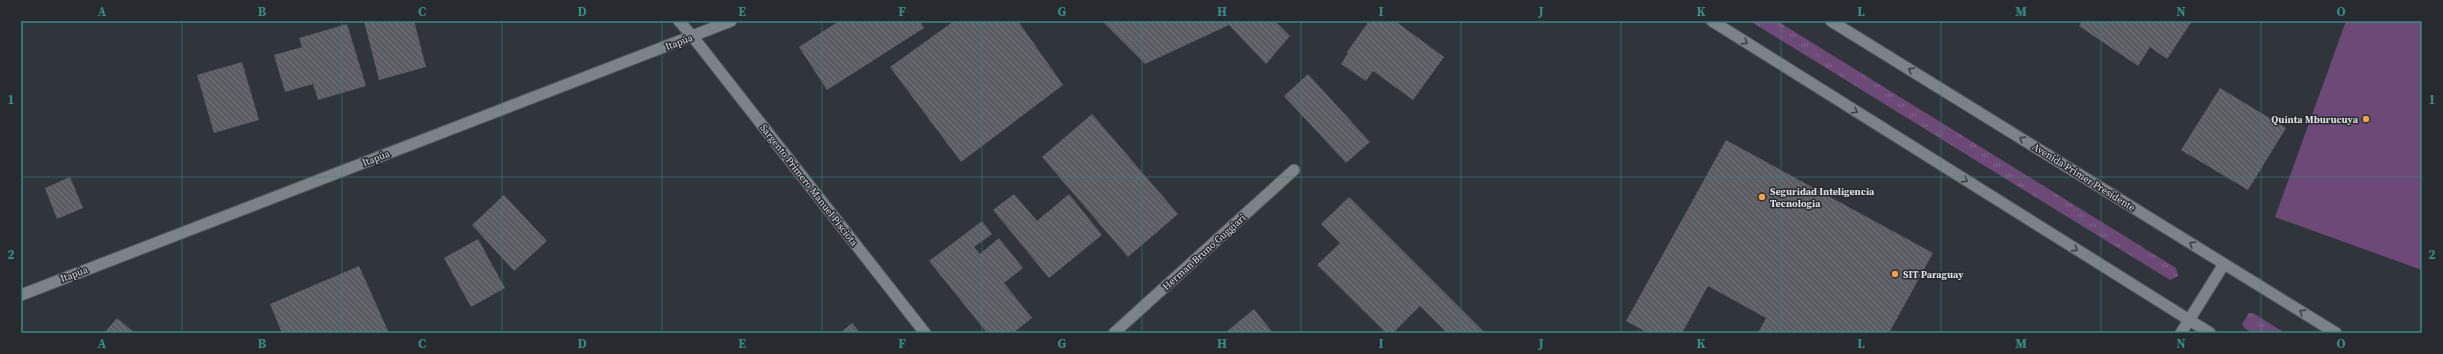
<svg xmlns="http://www.w3.org/2000/svg" width="2443" height="354" viewBox="0 0 2443 354" font-family="'Source Serif 4',serif">
  <defs>
    <pattern id="grass-tufts" width="24" height="20" patternUnits="userSpaceOnUse"><rect width="24" height="20" fill="#6d4978"/><path d="M3 7l-1-3M5 7V3M7 7l1-3M15 17l-1-3M17 17v-4M19 17l1-3" fill="none" stroke="#81638b"/></pattern>
    <pattern id="building-back-hatch" width="6" height="6" patternUnits="userSpaceOnUse"><rect width="6" height="6" fill="#5c5c63"/><path d="M-1 5l2 2M0 0l6 6M5-1l2 2" fill="none" stroke="#737379"/></pattern>
  </defs>
  <rect width="100%" height="100%" fill="#30353b"/>
  <path fill="url(#grass-tufts)" d="M1750,21H1777L2176,268L2178,276L2170,280Z
    M2249,313H2253L2285,333C2273,333 2248,338 2242,324Z"/>
  <path fill="#6d4978" d="M2346,21H2422V270L2275,217Z"/>
  <path fill="url(#building-back-hatch)" d="M364,21H414L426,67L379,80Z
    M839,21H920L924,28L827,90L799,47Z
    M954,21H1018L1063,85L961,162L890,67Z
    M1102,21H1275L1290,36L1266,64L1229,25L1145,64Z
    M1369,21H1395L1444,57L1413,100L1373,71L1366,81L1341,64L1348,53L1347,52Z
    M2082,21H2192L2167,59L2150,47L2138,66L2079,26Z
    M347,24L366,86L318,100L313,84L285,92L274,55L302,47L299,38Z
    M242,62L259,120L214,133L197,75Z
    M1308,74L1370,142L1346,163L1284,96Z
    M2220,88L2286,128L2248,190L2181,150Z
    M1092,114L1178,214L1128,257L1042,157Z
    M1726,140L1933,253L1889,333H1758L1766,318L1708,286L1682,333H1648L1626,321Z
    M70,177L83,208L57,219L45,188Z
    M1014,194L1037,221L1069,194L1102,235L1049,278L993,210Z
    M504,195L547,241L514,271L472,225Z
    M1349,197L1485,333H1447L1420,306L1393,333H1386L1317,265L1340,243L1321,224Z
    M982,221L992,234L974,247L980,254L999,238L1023,268L1004,283L1032,318L1013,333H987L929,261Z
    M478,239L505,288L471,307L444,258Z
    M359,266L389,333H282L270,304Z
    M1254,309L1273,333H1225Z
    M117,318L135,333H104Z
    M852,323L860,333H840Z"/>
  <g fill="none" stroke-linecap="round" stroke-linejoin="round">
    <g stroke="#4f5358" stroke-width="13">
      <path id="minor" d="M679,21L693,37L925,333
        M1114,333L1294,170
        M2181,333L2224,264"/>
    </g>
    <g stroke="#4f5358" stroke-width="13">
      <path id="tertiary" d="M21,295L731,21"/>
    </g>
    <g stroke="#4f5358" stroke-width="13">
      <path id="secondary" d="M1712,21L2210,333
        M1831,21L2336,333"/>
    </g>
    <use href="#minor" stroke="#7c8288" stroke-width="11"/>
    <use href="#tertiary" stroke="#7c8288" stroke-width="11"/>
    <use href="#secondary" stroke="#7c8288" stroke-width="11"/>
  </g>
  <defs><path id="oneway-chevron" d="M-2-3.5L2.5 0L-2 3.5" fill="none" stroke-width="1.6" stroke-linecap="round" stroke-linejoin="round"/></defs>
  <g stroke="#3c4146">
    <use href="#oneway-chevron" transform="translate(1745 42) rotate(32)"/>
    <use href="#oneway-chevron" transform="translate(1911 70) rotate(-148)"/>
    <use href="#oneway-chevron" transform="translate(1855 111) rotate(32)"/>
    <use href="#oneway-chevron" transform="translate(2022 139) rotate(-148)"/>
    <use href="#oneway-chevron" transform="translate(1965 180) rotate(32)"/>
    <use href="#oneway-chevron" transform="translate(2192 244) rotate(-148)"/>
    <use href="#oneway-chevron" transform="translate(2075 249) rotate(32)"/>
    <use href="#oneway-chevron" transform="translate(2302 312) rotate(-148)"/>
  </g>
  <path fill="none" stroke="#388b85" stroke-width="1" stroke-opacity="0.55" d="M182,21V333M342,21V333M502,21V333M662,21V333M822,21V333M982,21V333M1142,21V333M1301,21V333M1461,21V333M1621,21V333M1781,21V333M1941,21V333M2101,21V333M2261,21V333M21,177H2422"/>
  <g fill="#f9a04c" stroke="#272b30" stroke-width="1.5">
    <circle cx="2366" cy="119" r="4"/>
    <circle cx="1762" cy="197" r="4"/>
    <circle cx="1895" cy="274" r="4"/>
  </g>
  <g text-anchor="middle" dominant-baseline="central" stroke-width="3" stroke-linejoin="round" paint-order="stroke">
    <g font-size="10" fill="#dcdfe2" stroke="#272b30">
      <text transform="translate(679 42) rotate(-21)">Itapúa</text>
      <text transform="translate(376 158) rotate(-21)">Itapúa</text>
      <text transform="translate(2084 177) rotate(32)">Avenida Primer Presidente</text>
      <text transform="translate(809 185) rotate(52)">Sargento Primero Manuel Pisciota</text>
      <text transform="translate(1204 252) rotate(-42)">Herman Bruno Guggiari</text>
      <text transform="translate(74 274) rotate(-21)">Itapúa</text>
    </g>
    <g font-size="10" font-weight="bold" fill="#dcdfe2" stroke="#272b30" text-anchor="start">
      <text x="2358" y="119" text-anchor="end">Quinta Mburucuya</text>
      <text x="1770" y="191">Seguridad Inteligencia<tspan x="1770" dy="12">Tecnologia</tspan></text>
      <text x="1903" y="274">SIT Paraguay</text>
    </g>
  </g>
  <rect width="2443" height="354" fill="none" stroke="#272b30" stroke-width="44"/>
  <rect x="22" y="22" width="2399" height="310" fill="none" stroke="#388b85" stroke-width="1.5"/>
  <g font-size="13" text-anchor="middle" font-weight="bold" fill="#388b85">
    <text x="102" y="16">A</text>
    <text x="262" y="16">B</text>
    <text x="422" y="16">C</text>
    <text x="582" y="16">D</text>
    <text x="742" y="16">E</text>
    <text x="902" y="16">F</text>
    <text x="1062" y="16">G</text>
    <text x="1222" y="16">H</text>
    <text x="1381" y="16">I</text>
    <text x="1541" y="16">J</text>
    <text x="1701" y="16">K</text>
    <text x="1861" y="16">L</text>
    <text x="2021" y="16">M</text>
    <text x="2181" y="16">N</text>
    <text x="2341" y="16">O</text>
    <text x="11" y="104">1</text>
    <text x="2432" y="104">1</text>
    <text x="11" y="259">2</text>
    <text x="2432" y="259">2</text>
    <text x="102" y="348">A</text>
    <text x="262" y="348">B</text>
    <text x="422" y="348">C</text>
    <text x="582" y="348">D</text>
    <text x="742" y="348">E</text>
    <text x="902" y="348">F</text>
    <text x="1062" y="348">G</text>
    <text x="1222" y="348">H</text>
    <text x="1381" y="348">I</text>
    <text x="1541" y="348">J</text>
    <text x="1701" y="348">K</text>
    <text x="1861" y="348">L</text>
    <text x="2021" y="348">M</text>
    <text x="2181" y="348">N</text>
    <text x="2341" y="348">O</text>
  </g>
</svg>
